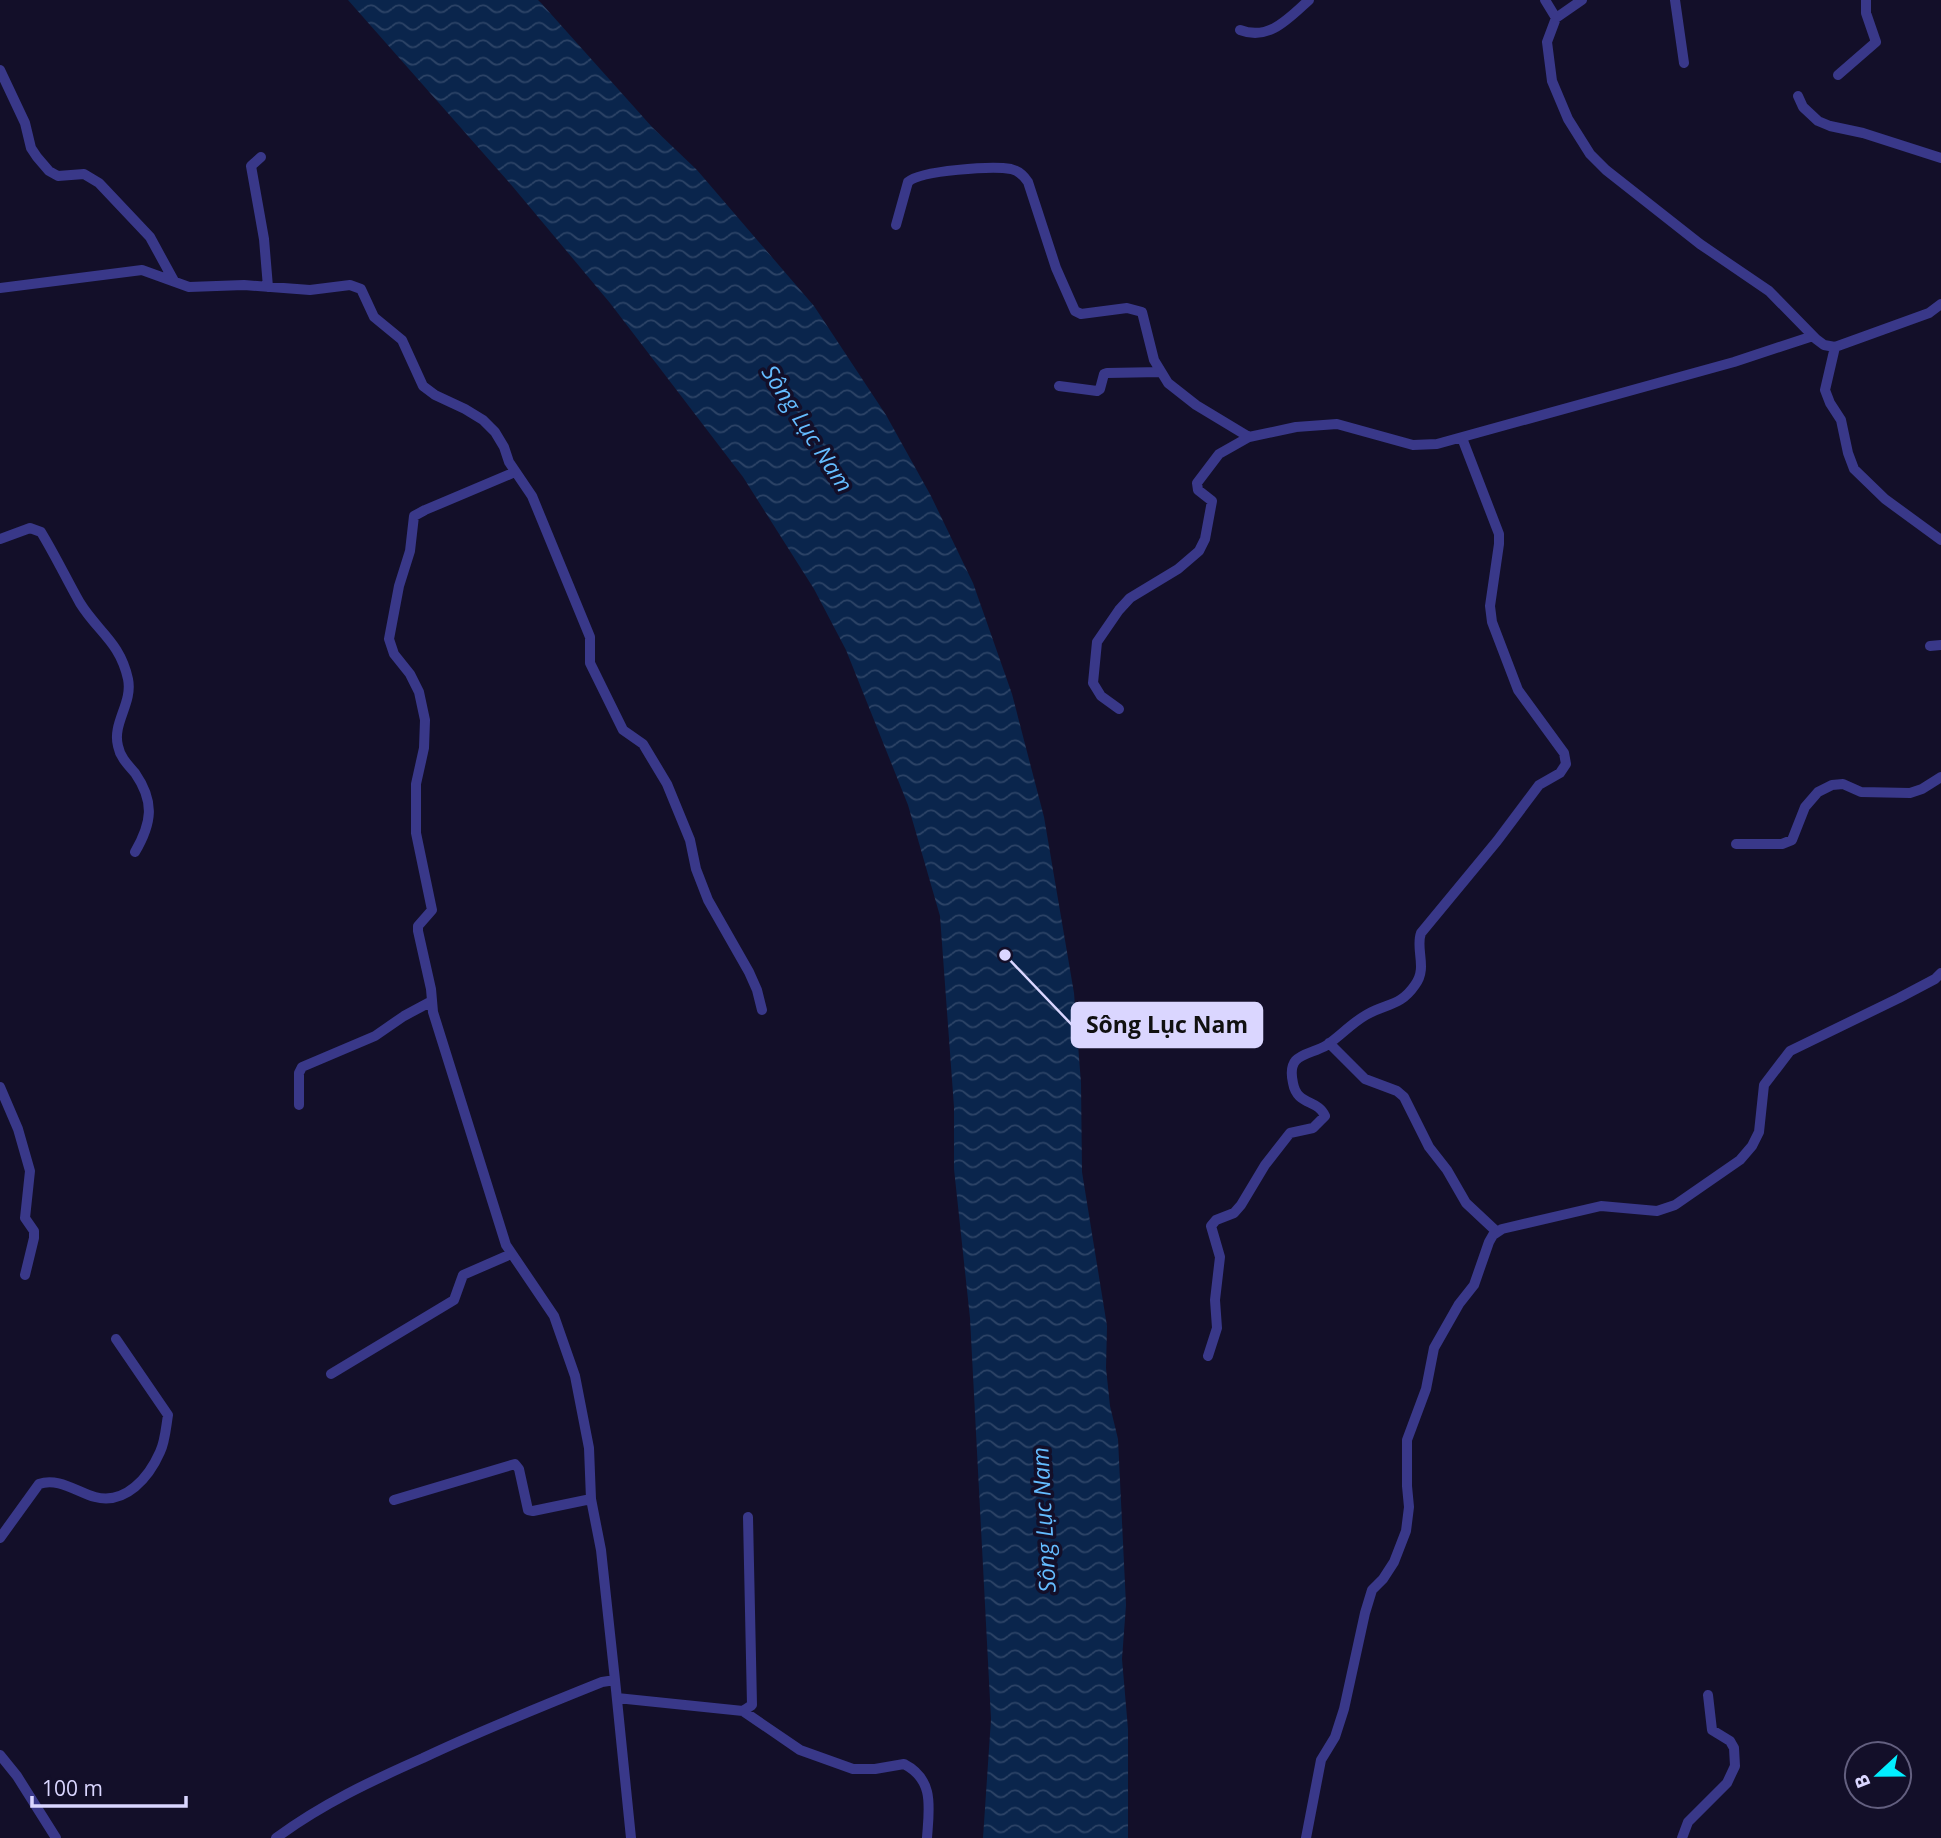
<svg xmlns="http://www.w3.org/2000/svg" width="1941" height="1838" viewBox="0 0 1941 1838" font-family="'Open Sans',sans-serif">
  <defs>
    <pattern id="water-waves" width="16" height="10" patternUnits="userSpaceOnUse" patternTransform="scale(1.75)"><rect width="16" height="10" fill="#0a254c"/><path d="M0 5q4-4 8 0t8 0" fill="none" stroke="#2d4467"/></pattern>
  </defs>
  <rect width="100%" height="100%" fill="#130f29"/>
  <path fill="url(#water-waves)" d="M348,0H538L542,4L652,127L697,170L814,306L886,415L931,496L973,583L1012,694L1044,817L1074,993L1081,1083L1082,1172L1107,1326L1106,1368L1110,1406L1118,1439L1126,1605L1122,1659L1128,1729V1838H983L991,1719L970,1318L954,1169V1107L940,916L908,805L846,650L814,589L743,477L610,303L513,187Z"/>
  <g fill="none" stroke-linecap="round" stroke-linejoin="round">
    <path stroke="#393889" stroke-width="10" d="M1545,0L1556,18L1547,42L1552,81L1568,119L1590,154L1606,170L1700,244L1769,291L1816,339L1824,345L1835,347L1929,313L1941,304
      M1675,0L1684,63
      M1556,18L1582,0
      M1240,30C1269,41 1288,19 1309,0
      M0,70L25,123L31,148L37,157L49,171L58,176L84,174L99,183L150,237L174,281
      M1838,75L1876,42L1866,13V0
      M1798,96L1803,107L1818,121L1830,126L1863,133L1941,158
      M261,157L251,166L264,239L268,287
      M896,225L908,182C921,170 993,166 1011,169C1019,171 1024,176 1028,182L1056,268L1075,311L1081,314L1127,308L1142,312L1154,360L1168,383L1196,405L1249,437L1296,427L1337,424L1413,445L1437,444L1734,362L1813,336
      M0,288L142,270L189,287L244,285L310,290L350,285L361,289L374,317L402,340L423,386L435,395L465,409L483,420L495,432L504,447L509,462L532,496L590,637V663L623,730L643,744L667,784L690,840L696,869L708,900L749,972L757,990L762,1010
      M1835,347L1825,390L1830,403L1841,420L1848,453L1854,469L1885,499L1941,540
      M1059,386L1097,391L1100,389L1104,374L1107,373L1161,372
      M515,472L425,510L414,516L410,551L399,586L389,639L394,654L410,674L419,692L425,720L424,748L416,784V833L432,910L418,926V931L431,989L433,1012L506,1245L554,1316L575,1376L589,1448L591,1499L601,1550L615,1680
      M0,539L30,528L41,532C55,555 67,580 80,603C98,632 120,642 128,679C133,703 112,723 118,746C120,757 128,765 135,773C155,802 152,823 135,852
      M1930,646L1941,645
      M1119,709L1101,696L1093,683L1097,642L1119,610L1130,598L1178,569L1199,551L1205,539L1212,501L1198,490L1197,483L1219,454L1249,437
      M1736,844H1782L1792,840L1805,807L1818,792L1832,785L1843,784L1861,792L1910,793L1922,789L1941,777
      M1329,1043L1365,1079L1397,1091L1404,1097L1429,1147L1447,1170L1466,1203L1497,1232
      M0,1087L18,1129L30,1171L25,1218L34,1231V1238L25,1275
      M299,1105V1073L302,1067L375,1036L404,1016L432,1001
      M1208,1356L1217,1328L1215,1300L1220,1257L1211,1226L1216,1220L1234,1213L1241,1205L1265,1165L1290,1133L1313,1128L1325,1116C1318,1099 1297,1106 1293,1083C1286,1052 1309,1056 1327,1045C1340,1036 1352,1023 1366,1015C1386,1003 1400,1007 1415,985C1428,968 1415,949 1421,933L1497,841L1539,785L1560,773L1566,764L1564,753L1518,690L1492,622L1490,606L1499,544V534L1462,438
      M331,1374L454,1300L463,1275L511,1254
      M394,1500L515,1464L519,1469L528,1510L533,1511L591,1499
      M0,1538L39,1484C58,1477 77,1492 95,1497C126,1505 149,1477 160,1452C165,1442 166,1427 168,1415L116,1339
      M617,1698L743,1711L800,1750L853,1769H875L904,1764C935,1780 929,1808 927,1838
      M743,1711L752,1705L748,1517
      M0,1755L17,1776L56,1838
      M276,1838C322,1804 371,1781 423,1758C482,1730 542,1706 602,1682L615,1680L631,1838
      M1306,1838L1321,1760L1335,1737L1344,1709L1365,1613L1372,1590L1383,1579L1394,1562L1406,1531L1409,1507L1407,1486V1440L1426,1389L1434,1348L1459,1304L1474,1285L1489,1242L1493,1235L1502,1229L1601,1206L1657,1211L1675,1205L1740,1160L1752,1146L1759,1132L1764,1085L1790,1051L1899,998L1935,979L1941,973
      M1682,1838L1688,1822L1727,1783L1735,1766L1734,1748L1730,1741L1712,1730L1708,1695"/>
  </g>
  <g text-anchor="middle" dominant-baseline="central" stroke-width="7" stroke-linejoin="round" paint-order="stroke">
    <g font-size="23" font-style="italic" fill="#64bcff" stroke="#130f29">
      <text transform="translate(808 428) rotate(57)">Sông Lục Nam</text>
      <text transform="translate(1043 1520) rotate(-93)">Sông Lục Nam</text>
    </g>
  </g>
  <path fill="none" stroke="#dad6ff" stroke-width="2.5" d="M1005 955L1072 1025"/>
  <circle fill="#dad6ff" stroke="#130f29" stroke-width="2.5" cx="1005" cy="955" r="7"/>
  <rect fill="#dad6ff" stroke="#dad6ff" stroke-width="2.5" x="1072" y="1003" width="190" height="44" rx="7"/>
  <g font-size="23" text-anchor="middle" font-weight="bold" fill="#111">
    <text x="1167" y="1033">Sông Lục Nam</text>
  </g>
  <g transform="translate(1878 1775) rotate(248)"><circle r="33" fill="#130f29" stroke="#635f7f" stroke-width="2"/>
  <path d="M0-5L12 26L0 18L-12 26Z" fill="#02eeff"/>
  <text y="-10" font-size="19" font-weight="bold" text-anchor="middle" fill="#dad6ff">B</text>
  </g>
  <path d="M32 1796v10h154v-10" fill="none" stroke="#dad6ff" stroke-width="3.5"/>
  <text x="42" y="1796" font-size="21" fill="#dad6ff" stroke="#130f29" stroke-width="5" paint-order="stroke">100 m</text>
</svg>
